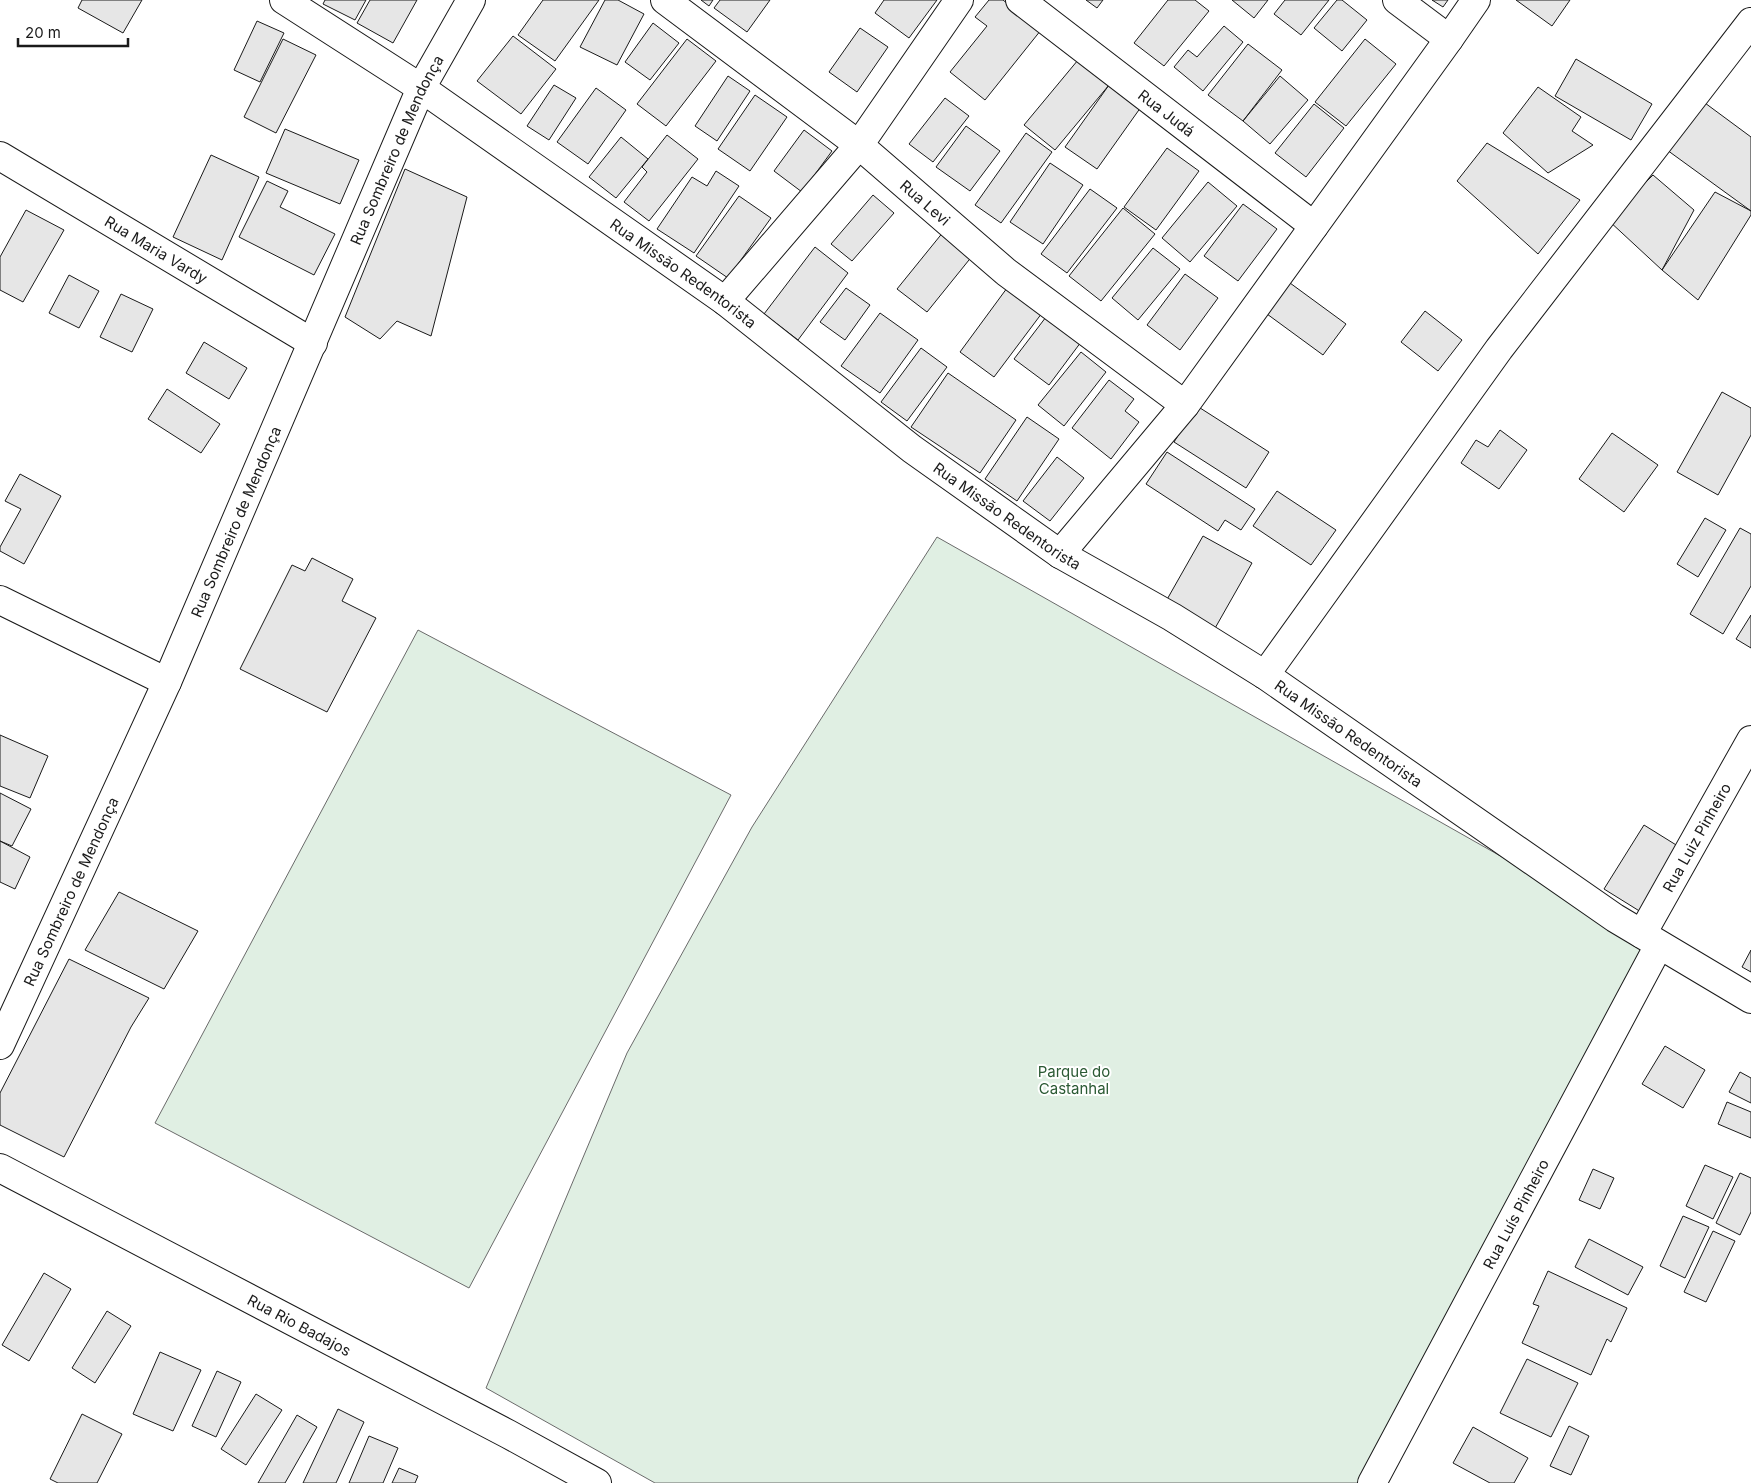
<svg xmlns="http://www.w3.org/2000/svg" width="1751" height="1483" viewBox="0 0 1751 1483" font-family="Inter,sans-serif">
  <rect width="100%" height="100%" fill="#fff"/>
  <path fill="#e0efe3" stroke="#6a6a6a" d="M937,537L1647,939L1358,1483H655L486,1388L627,1053L752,827Z
    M418,630L731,795L469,1288L155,1123Z"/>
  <path fill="#e6e6e6" stroke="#1a1a1a" d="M82,0H142L123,33L78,8Z
    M325,0H366L355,20L323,4Z
    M370,0H417L393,43L357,23Z
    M543,0H599L555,61L518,35Z
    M605,0H618L644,14L617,65L580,47Z
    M701,0H713L709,6Z
    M720,0H770L747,32L714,8Z
    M884,0H937L909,38L875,13Z
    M989,0H1003L1041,30L985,100L950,72L987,26L975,17Z
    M1086,0H1103L1097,8Z
    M1168,0H1195L1209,11L1164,66L1134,43Z
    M1232,0H1268L1254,18Z
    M1285,0H1329L1301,35L1274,14Z
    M1337,0H1342L1367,20L1342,51L1314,28Z
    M1432,0H1448L1443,7Z
    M1516,0H1570L1552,26Z
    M257,21L284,33L260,82L234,70Z
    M653,23L679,43L650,80L625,62Z
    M1224,26L1243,42L1203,91L1174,67L1188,50L1197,57Z
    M860,28L888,47L857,92L829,72Z
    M513,36L556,69L521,114L477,81Z
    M283,39L316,55L276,133L244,117Z
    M687,39L716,61L666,126L637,104Z
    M1365,39L1396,64L1346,126L1315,102Z
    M1248,44L1282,70L1243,121L1208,95Z
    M1576,59L1652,104L1631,140L1555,96Z
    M1078,60L1109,85L1055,150L1024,125Z
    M728,76L750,91L717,141L695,126Z
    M1280,76L1308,100L1270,144L1243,121Z
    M554,85L576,98L549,140L527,126Z
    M1109,85L1141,107L1097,169L1065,147Z
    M1538,87L1581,117L1572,131L1593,145L1548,173L1503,133Z
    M596,88L626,110L588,164L557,142Z
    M755,95L787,117L750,171L718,149Z
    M945,98L969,116L933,162L909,144Z
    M1705,103L1751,137V211L1667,150Z
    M1314,104L1344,128L1306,177L1275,153Z
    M966,126L1000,151L970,191L936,167Z
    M285,129L359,160L340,204L266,173Z
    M804,130L832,151L802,192L774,171Z
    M1026,133L1052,152L1001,223L975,205Z
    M667,135L698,159L649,221L624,202L647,172L642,167Z
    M621,137L648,159L616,198L589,177Z
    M1487,143L1580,200L1538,254L1457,181Z
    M1167,148L1199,171L1156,230L1124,207Z
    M211,155L259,177L222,260L173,237Z
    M1050,163L1083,185L1043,244L1010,222Z
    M405,169L467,197L431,336L397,321L380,339L345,317Z
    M716,171L739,186L694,253L657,229L692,177L707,186Z
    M1653,175L1694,210L1662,270L1608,220Z
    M267,181L288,191L280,207L335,234L314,275L239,237Z
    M1208,182L1237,206L1190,262L1162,238Z
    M1090,189L1117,208L1067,273L1041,254Z
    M1715,192L1751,211V215L1698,300L1662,270Z
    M873,195L894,213L852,261L831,244Z
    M739,196L771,218L728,278L696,256Z
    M1243,204L1277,229L1238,281L1204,256Z
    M1123,208L1155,234L1101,301L1069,276Z
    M26,210L64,230L23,302L0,290V257Z
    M944,231L973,255L927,312L897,289Z
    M815,247L848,273L798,340L764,314Z
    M1153,248L1180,269L1138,320L1112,298Z
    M1185,274L1218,298L1180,350L1147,325Z
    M69,275L99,291L79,328L49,313Z
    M1290,283L1346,324L1323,355L1267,314Z
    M1010,284L1045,309L994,377L960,352Z
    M846,288L870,305L845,340L820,322Z
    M121,294L153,309L132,352L100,337Z
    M1425,311L1462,340L1438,371L1401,342Z
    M880,313L918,340L880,393L841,366Z
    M1046,317L1081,342L1049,385L1014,359Z
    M204,342L247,368L229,399L186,373Z
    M921,348L947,367L907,421L881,402Z
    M1081,352L1106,372L1064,426L1038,405Z
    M948,373L1016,420L980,473L911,427Z
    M1109,380L1134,399L1125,411L1139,422L1111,459L1072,428Z
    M167,389L220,424L201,453L148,419Z
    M1722,392L1751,408V435L1718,495L1677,472Z
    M1197,406L1269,452L1246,488L1174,442Z
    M1027,417L1059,439L1017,501L985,479Z
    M1500,430L1527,450L1499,489L1461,463L1476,440L1488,447Z
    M1612,433L1658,465L1624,512L1579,479Z
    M1167,452L1255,509L1241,530L1225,520L1218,531L1146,484Z
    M1057,457L1084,478L1050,521L1023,501Z
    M20,474L61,496L24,564L0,551V547L21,509L5,501Z
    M1277,491L1336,530L1311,565L1253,526Z
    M1705,518L1726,530L1698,577L1677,564Z
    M1740,528L1751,534V586L1723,634L1690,614Z
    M1203,536L1252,563L1214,630L1165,603Z
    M312,558L353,579L342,601L376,618L327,712L240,669L292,565L305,571Z
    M1751,615V648L1736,639Z
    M0,735L48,756L30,798L0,786Z
    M0,793L31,809L12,846L0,841Z
    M1644,825L1681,848L1641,912L1604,889Z
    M0,841L30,857L15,889L0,882Z
    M119,892L198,931L164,989L85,950Z
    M1751,950V972L1742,967Z
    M69,959L149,998L131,1027L64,1157L0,1125V1093Z
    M1665,1046L1705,1070L1683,1108L1642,1084Z
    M1740,1072L1751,1078V1103L1729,1092Z
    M1727,1102L1751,1112V1138L1718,1124Z
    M1705,1165L1733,1177L1713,1219L1686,1206Z
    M1593,1169L1614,1178L1600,1209L1579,1200Z
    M1740,1173L1751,1178V1212L1740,1235L1716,1223Z
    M1683,1216L1709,1227L1685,1278L1660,1266Z
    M1713,1231L1735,1241L1706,1302L1684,1292Z
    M1589,1239L1643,1267L1628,1295L1575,1267Z
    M1548,1271L1627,1308L1611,1342L1607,1339L1591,1375L1522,1343L1539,1306L1533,1304Z
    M44,1273L71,1289L29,1361L2,1345Z
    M107,1311L131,1326L95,1383L72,1368Z
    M160,1352L201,1370L173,1431L133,1414Z
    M1527,1359L1578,1383L1551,1437L1500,1413Z
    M217,1371L241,1382L216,1437L192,1426Z
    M256,1394L282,1410L246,1465L221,1449Z
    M338,1409L364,1422L336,1483H303Z
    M82,1414L122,1434L97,1483H58L50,1479Z
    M297,1415L317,1427L285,1483H258Z
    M1569,1426L1589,1436L1571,1475L1550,1466Z
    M1473,1427L1528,1458L1514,1483H1490L1453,1463Z
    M369,1436L398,1448L383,1483H349Z
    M399,1468L418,1476L415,1483H392Z"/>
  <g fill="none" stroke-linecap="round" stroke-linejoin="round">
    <g stroke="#1a1a1a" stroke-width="30">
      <g id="minor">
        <path id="s1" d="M665,0L859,145L1006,272L1185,405"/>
        <path id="s2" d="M1020,0L1314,226"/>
        <path d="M1397,0L1449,39"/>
        <path id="s3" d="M0,156L313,343"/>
        <path d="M725,301L859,145L959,0"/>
        <path d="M1060,554L1185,405L1449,39L1476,0"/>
        <path d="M0,600L167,682"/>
        <path d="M1265,675L1499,349L1751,22"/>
        <path id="s4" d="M1642,934L1751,740"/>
        <path id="s5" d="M0,1168L508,1434L597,1483"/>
        <path id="s6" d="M1372,1483L1659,945"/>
      </g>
    </g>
    <g stroke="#1a1a1a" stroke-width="30">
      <g id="tertiary">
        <path id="s7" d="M284,0L421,88L725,301L912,449L1060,554L1172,617L1265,675L1615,918L1751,999"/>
        <path id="s8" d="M0,1045L167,682L421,88L471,0"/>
      </g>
    </g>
    <use href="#minor" stroke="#fff" stroke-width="28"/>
    <use href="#tertiary" stroke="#fff" stroke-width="28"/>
  </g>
  <g text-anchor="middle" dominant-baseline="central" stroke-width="4" stroke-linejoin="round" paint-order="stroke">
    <g font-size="15" fill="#1a1a1a" stroke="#fff">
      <text stroke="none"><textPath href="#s2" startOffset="185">Rua Judá</textPath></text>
      <text stroke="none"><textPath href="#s8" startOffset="979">Rua Sombreiro de Mendonça</textPath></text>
      <text stroke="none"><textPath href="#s1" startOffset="330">Rua Levi</textPath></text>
      <text stroke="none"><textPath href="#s3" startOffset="182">Rua Maria Vardy</textPath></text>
      <text stroke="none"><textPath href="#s7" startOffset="484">Rua Missão Redentorista</textPath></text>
      <text stroke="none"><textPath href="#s7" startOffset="889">Rua Missão Redentorista</textPath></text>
      <text stroke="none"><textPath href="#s8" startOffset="574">Rua Sombreiro de Mendonça</textPath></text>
      <text stroke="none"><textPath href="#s7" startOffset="1294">Rua Missão Redentorista</textPath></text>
      <text stroke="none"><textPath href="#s4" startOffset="111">Rua Luiz Pinheiro</textPath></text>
      <text stroke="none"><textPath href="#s8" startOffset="169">Rua Sombreiro de Mendonça</textPath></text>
      <text stroke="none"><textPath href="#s6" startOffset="305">Rua Luís Pinheiro</textPath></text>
      <text stroke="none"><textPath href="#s5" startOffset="338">Rua Rio Badajos</textPath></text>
    </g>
    <g font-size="15" fill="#2b5a34" stroke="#fff">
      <text x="1074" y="1071">Parque do<tspan x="1074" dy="17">Castanhal</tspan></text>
    </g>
  </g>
  <path d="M18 38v8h110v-8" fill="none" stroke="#1a1a1a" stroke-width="2.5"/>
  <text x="25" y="38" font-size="15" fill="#1a1a1a" stroke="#ffffff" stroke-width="4" paint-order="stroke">20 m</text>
</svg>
